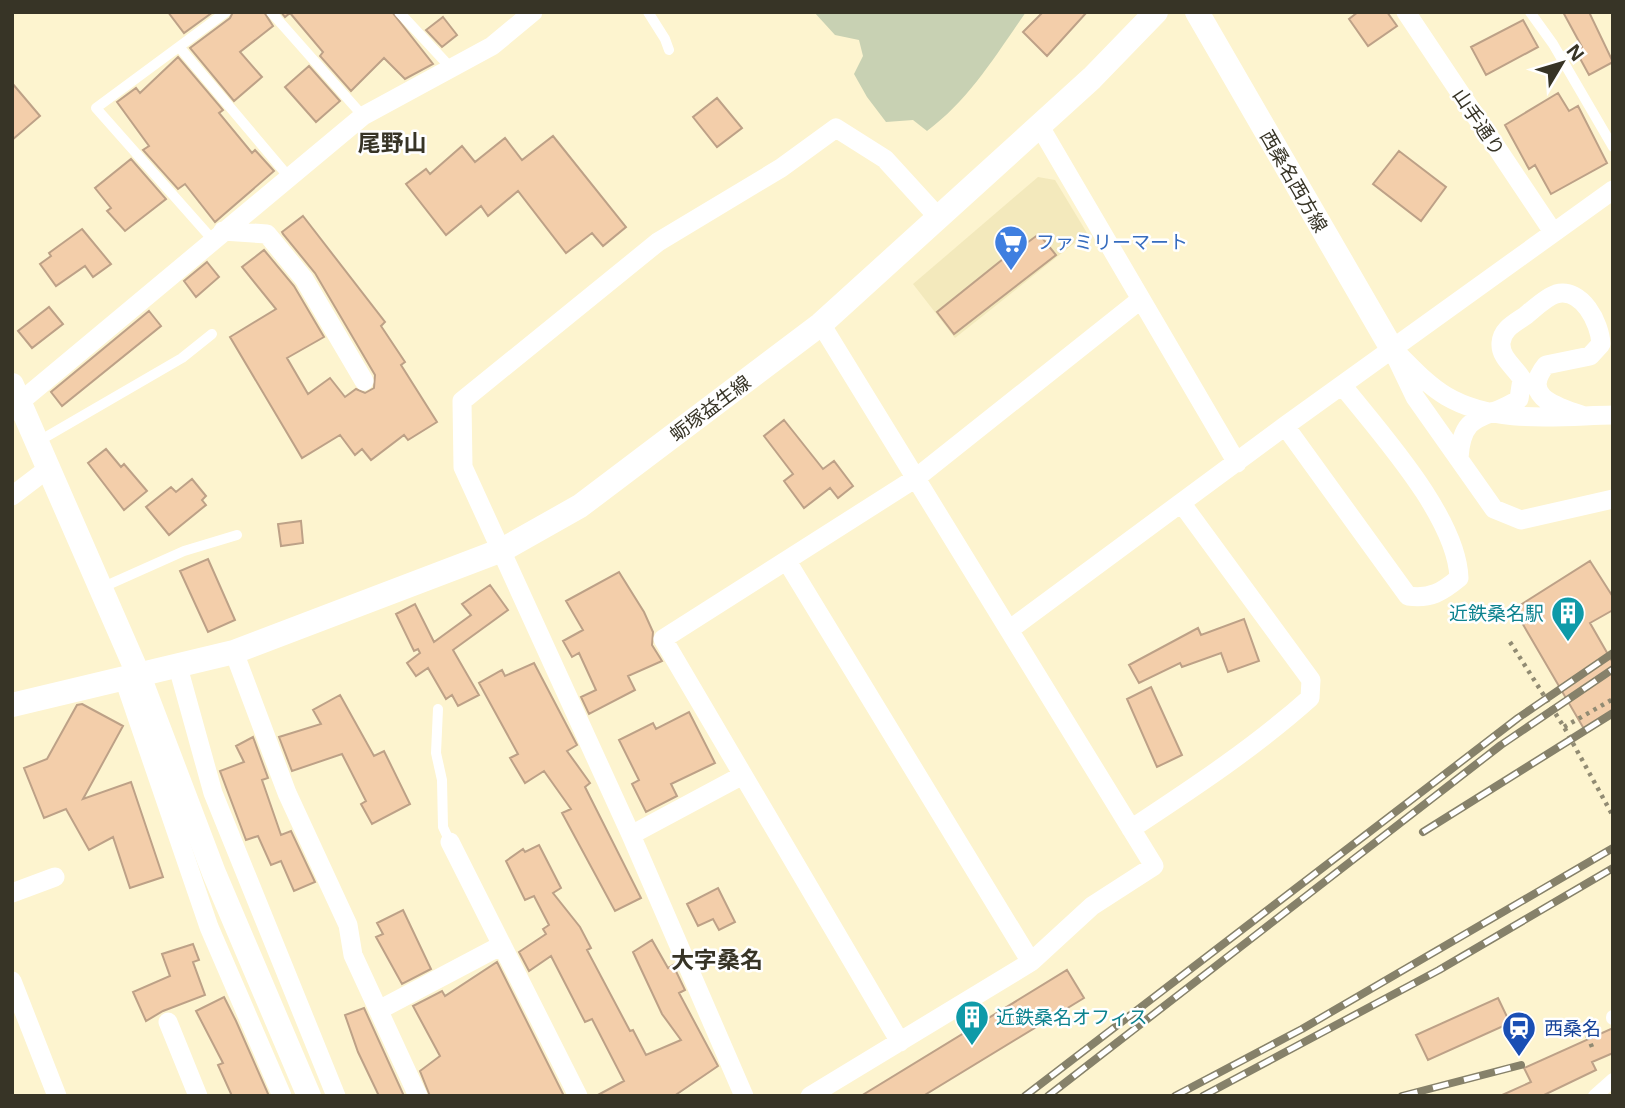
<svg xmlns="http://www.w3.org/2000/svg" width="1625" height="1108" viewBox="0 0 1625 1108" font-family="'Noto Sans','Noto Sans JP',sans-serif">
  <rect width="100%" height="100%" fill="#fdf4cf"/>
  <path fill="#f3e9bc" d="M1038,177L1055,180L1087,233L955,338L913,284Z"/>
  <path fill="#c8d1b3" d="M814,12H1026C996,55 969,100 927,131L913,120L886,122L867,97L854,74L863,56L859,40L835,35Z"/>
  <path fill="#f3ceaa" stroke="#bda187" stroke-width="2" d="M168,12H213L184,33Z
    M233,12H264L273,26L240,52L262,77L234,101L190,48L230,18Z
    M281,12H392L433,64L405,79L384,58L351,91L320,56L323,52L290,13L285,17Z
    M1043,12H1087L1047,56L1023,32Z
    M1358,12H1387L1397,26L1368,46L1349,19Z
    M1563,12H1589L1613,62L1589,75L1576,51L1582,47Z
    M443,17L457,35L442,47L426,30Z
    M1523,20L1538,47L1486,75L1471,47Z
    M178,57L223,110L219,113L252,153L255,150L274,171L215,222L185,184L178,189L143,150L149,146L117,102L136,88L140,93Z
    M309,66L340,101L316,122L285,87Z
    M12,83L40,116L12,140Z
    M1558,93L1569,111L1578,106L1607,163L1551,194L1535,165L1529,169L1505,125Z
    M717,98L742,128L717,147L693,117Z
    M553,136L626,227L603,246L592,233L566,253L518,191L488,216L481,206L446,235L406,184L426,169L430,174L462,146L475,162L505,138L522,160Z
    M1399,151L1446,187L1421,221L1373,184Z
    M131,159L166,199L125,231L107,211L111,208L95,188Z
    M303,216L385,322L381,326L405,362L401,365L437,422L408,440L404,435L371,460L362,449L355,455L340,435L302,458L230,337L276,309L242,267L264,250L294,286L324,337L287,358L308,394L330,378L345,397L356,389L365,393L374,388L375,375L315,273L283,234L282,232Z
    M82,229L111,264L93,277L85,266L56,286L40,264L51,256L49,253Z
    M1039,234L1056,255L954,334L937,312L1023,243L1024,245Z
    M207,262L219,277L196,297L184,281Z
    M49,307L63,324L32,348L18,331Z
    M149,311L161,326L62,406L51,392Z
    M784,420L823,469L834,461L853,486L838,498L830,488L804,508L784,481L793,474L764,436Z
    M106,449L121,467L124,464L147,491L124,510L88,463Z
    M192,479L206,496L202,500L206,505L169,535L146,507L171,487L176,492Z
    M301,521L303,543L281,546L278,524Z
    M208,559L235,620L208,632L180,571Z
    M1590,561L1613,597V610L1590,623L1613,663V712L1584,729L1514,609Z
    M619,572L644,612L653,632L652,645L662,661L628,676L635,690L589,714L581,697L596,690L579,653L572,657L563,641L583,630L566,601Z
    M490,585L508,610L453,650L479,695L458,706L452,695L446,699L428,668L416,676L407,663L420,653L418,649L414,651L396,614L415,604L434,642L471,615L462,604Z
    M1244,619L1259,661L1228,672L1221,653L1182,667L1180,663L1139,683L1129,665L1198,628L1201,635Z
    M534,663L577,745L567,751L590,783L585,787L641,898L615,911L562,813L571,809L544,771L525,783L510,758L518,754L479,683L502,670L505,676Z
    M1151,687L1182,755L1157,767L1127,699Z
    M340,695L374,756L384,751L410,804L372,824L361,804L366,801L342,754L292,771L279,737L321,724L313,710Z
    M82,704L123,726L83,799L131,782L163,877L130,888L113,837L89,850L66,809L44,818L24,768L47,759L77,705Z
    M689,712L715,763L671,784L677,796L646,812L632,784L639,780L619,740L653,723L656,729Z
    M253,737L268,778L262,780L281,835L291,831L315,882L294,891L281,861L271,865L258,836L246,840L220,771L244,762L236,746Z
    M539,845L561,888L553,893L580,927L591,948L587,950L630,1031L633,1030L646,1055L681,1040L662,1014L633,952L652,940L668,968L673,965L685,990L679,993L718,1066L674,1096H596L624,1081L592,1019L585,1022L551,956L529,971L519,952L546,934L543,929L549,925L534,896L525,900L506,861L523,849L525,852Z
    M718,888L735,922L719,930L713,919L698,926L687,904Z
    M403,910L431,969L402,984L376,937L383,934L377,923Z
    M193,944L199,960L193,962L205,995L163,1011L146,1021L133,992L170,976L162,954Z
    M497,962L564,1096H430L420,1071L440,1056L413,1006L442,991L445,996Z
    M1067,970L1084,998L923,1096H861Z
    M224,997L236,1021L269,1096H232L218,1065L223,1063L196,1011Z
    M1498,998L1510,1023L1428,1060L1416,1035Z
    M364,1008L404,1096H379L358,1052L345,1015Z
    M1613,1028V1053L1592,1062L1596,1070L1542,1096H1500L1531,1082L1524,1068Z"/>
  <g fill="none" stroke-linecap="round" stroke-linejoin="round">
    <path stroke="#918b73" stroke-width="4.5" stroke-dasharray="3.5 5" stroke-linecap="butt" d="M1510,642L1564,727L1613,816
      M1564,727L1613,699
      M1592,1047L1585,1030L1599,1023"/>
    <path stroke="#fff" stroke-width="10" d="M271,12L363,116
      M399,12L451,68
      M648,12L665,39L669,50
      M1530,12L1553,44L1613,147
      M180,48L288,176
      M212,239L96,108L226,12
      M39,441L182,358L212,334
      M101,588L184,551L237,535
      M438,709L436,753L442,780L443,827L450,842"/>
    <path stroke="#fff" stroke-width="14" d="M1613,1017V1018
      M1595,1096L1613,1080"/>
    <path stroke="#fff" stroke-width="19" d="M1406,12L1553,232
      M1039,125L1237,463
      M223,231L267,234L304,279L364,381
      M1392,349L1415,397L1494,509L1521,520L1613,499
      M1401,357C1415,371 1429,386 1446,396C1495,425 1559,416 1613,415
      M20,402L363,116L492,46L533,12
      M1285,426L1408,596C1431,599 1442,592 1459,578C1457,517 1380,433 1342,385
      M1459,458C1462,408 1488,421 1519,399L1522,379C1515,367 1500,358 1501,343C1502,329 1515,323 1525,316C1534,309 1546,297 1556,294C1582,287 1600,323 1601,344L1590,356L1546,365C1519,398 1560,407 1584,416
      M12,496L50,467
      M788,563L1031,962
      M1009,630L1285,426L1613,190
      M234,652L287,793L348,925L353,955L418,1096
      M178,667L213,793L336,1096
      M124,679L209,927L282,1096
      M1131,829C1193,788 1254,748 1310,698L1311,680L1182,504
      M631,835L743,775
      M450,842L578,1096
      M12,893L55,877
      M12,981L57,1096
      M379,1010L502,945
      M168,1022L198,1096
      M900,1042L663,639L916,478L1140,300
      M744,1096L631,835L463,467L462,401L658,242L781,168L836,128L885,159L938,217
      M810,1096L1031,962L1092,906L1154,866L821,324"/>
    <path stroke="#fff" stroke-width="24" d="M1197,12L1392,349
      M12,385L139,676L214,873L309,1096
      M12,705L234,652L502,550L580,506L821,324L1092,78L1156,12"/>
    <g stroke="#86816a" stroke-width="8">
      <path id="rail" d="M1423,832L1613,713
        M1025,1096L1518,718L1613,653
        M1048,1096L1501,745L1613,669
        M1175,1096L1302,1029L1613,848
        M1203,1096L1439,970L1613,868
        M1402,1096L1521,1065"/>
    </g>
    <use href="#rail" stroke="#fff" stroke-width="5" stroke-dasharray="16" stroke-linecap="butt"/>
  </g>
  <defs>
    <g id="supermarket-pin" transform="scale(1.75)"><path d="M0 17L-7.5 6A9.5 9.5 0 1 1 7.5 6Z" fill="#3f7fe0" stroke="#fff"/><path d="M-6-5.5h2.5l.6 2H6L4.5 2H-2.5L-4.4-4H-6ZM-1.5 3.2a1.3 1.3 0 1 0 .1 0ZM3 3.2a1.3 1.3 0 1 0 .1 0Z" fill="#fff"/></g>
    <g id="building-pin" transform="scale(1.75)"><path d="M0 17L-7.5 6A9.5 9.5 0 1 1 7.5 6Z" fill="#0f9aa8" stroke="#fff"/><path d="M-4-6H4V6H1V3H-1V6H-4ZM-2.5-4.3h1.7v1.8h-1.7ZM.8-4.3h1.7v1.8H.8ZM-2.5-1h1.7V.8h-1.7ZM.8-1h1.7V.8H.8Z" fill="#fff"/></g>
    <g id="station-pin" transform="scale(1.75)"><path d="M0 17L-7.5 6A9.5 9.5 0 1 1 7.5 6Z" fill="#1a4fb4" stroke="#fff"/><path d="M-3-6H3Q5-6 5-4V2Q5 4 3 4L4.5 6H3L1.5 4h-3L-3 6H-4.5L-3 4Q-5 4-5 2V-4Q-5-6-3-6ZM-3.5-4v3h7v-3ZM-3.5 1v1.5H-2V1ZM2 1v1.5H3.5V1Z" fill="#fff"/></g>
  </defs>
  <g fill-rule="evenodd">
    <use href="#supermarket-pin" x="1011" y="242"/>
    <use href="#building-pin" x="1568" y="613"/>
    <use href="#building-pin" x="972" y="1017"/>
    <use href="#station-pin" x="1519" y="1028"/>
  </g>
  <g text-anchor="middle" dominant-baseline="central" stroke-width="5" stroke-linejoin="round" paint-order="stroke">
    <g font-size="19" fill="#373426" stroke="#fff">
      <text transform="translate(1479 122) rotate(56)">山手通り</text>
      <text transform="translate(1294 181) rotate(60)">西桑名西方線</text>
      <text transform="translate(710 408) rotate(-37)">蛎塚益生線</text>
    </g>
    <g font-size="19" fill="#366cbe" stroke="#fff" text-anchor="start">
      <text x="1036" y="242">ファミリーマート</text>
    </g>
    <g font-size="19" fill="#0d838f" stroke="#fff" text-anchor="end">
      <text x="1544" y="613">近鉄桑名駅</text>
      <text x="996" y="1017" text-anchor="start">近鉄桑名オフィス</text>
    </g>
    <g font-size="19" fill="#164399" stroke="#fff" text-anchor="start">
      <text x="1544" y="1028">西桑名</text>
    </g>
    <g font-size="23" font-weight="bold" fill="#373426" stroke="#fff">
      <text x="392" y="142">尾野山</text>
      <text x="717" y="959">大字桑名</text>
    </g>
  </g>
  <rect width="1625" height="1108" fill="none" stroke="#373426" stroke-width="28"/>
  <g transform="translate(1562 63) rotate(52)" stroke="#ffffff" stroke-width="5" paint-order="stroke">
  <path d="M0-5L12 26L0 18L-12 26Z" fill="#373426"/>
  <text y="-10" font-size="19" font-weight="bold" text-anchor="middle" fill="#373426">N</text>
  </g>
</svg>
